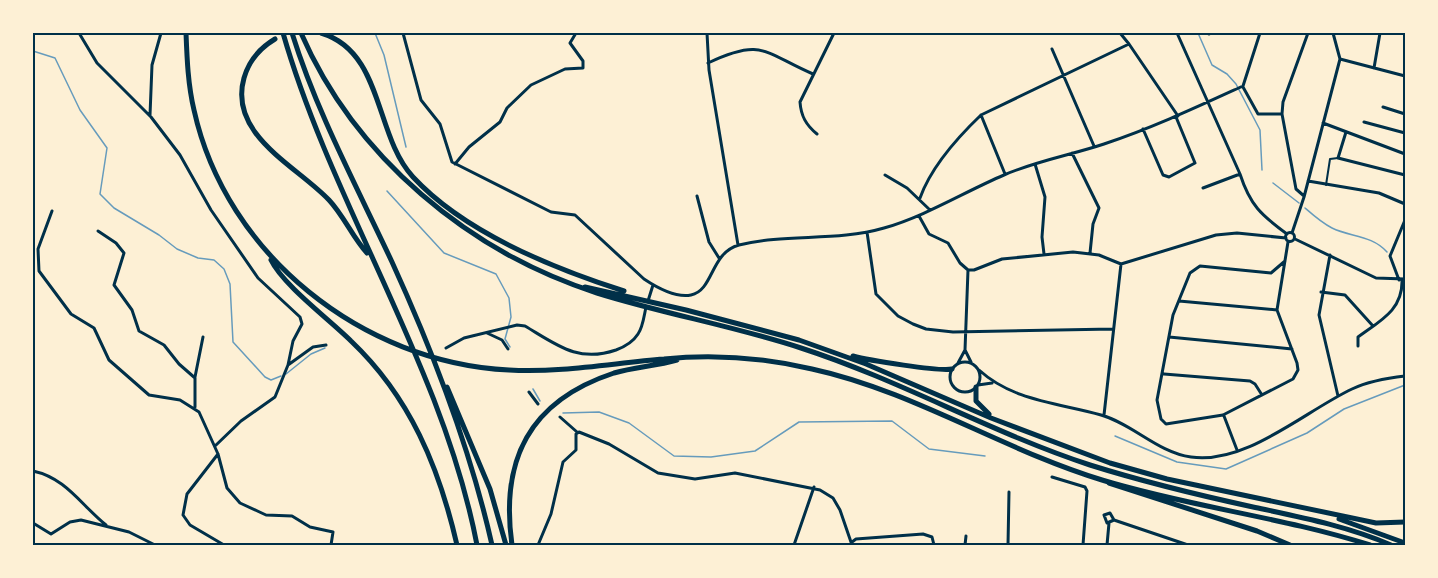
<svg xmlns="http://www.w3.org/2000/svg" width="1438" height="578" viewBox="0 0 1438 578" font-family="'PT Serif',serif">
  <rect width="100%" height="100%" fill="#fdf0d5"/>
  <g fill="none" stroke-linecap="round" stroke-linejoin="round">
    <path stroke="#669bbc" stroke-width="1.5" d="M375,33L384,55L406,147
      M1198,33L1212,65L1227,74L1236,84L1260,130L1262,170
      M33,51L55,58L80,110L107,148L100,194L114,208L159,235L177,249L198,258L214,260L224,269L230,284L233,342L265,377L271,380L281,376
      M1273,183L1299,203
      M387,191L444,253L496,274L509,298L511,317L505,339L510,347
      M1305,208C1313,215 1322,223 1332,228C1350,237 1372,235 1387,252
      M286,374L311,354L325,348
      M533,389L540,401
      M563,413L599,412L629,423L674,456L711,457L755,451L799,422L892,421L929,449L985,456
      M1115,436L1177,462L1226,469L1307,433L1344,409L1405,385"/>
    <path stroke="#003049" stroke-width="2" d="M1326,185L1330,159L1338,158"/>
    <path stroke="#003049" stroke-width="3" d="M79,33L97,63L151,117L180,155L211,210L258,278L300,317L302,324L293,341L288,365
      M403,33L421,100L440,124L452,162L551,212L575,215L644,279C656,287 676,298 691,295C714,290 710,253 739,245C787,233 836,242 884,228C926,216 964,192 1004,175C1036,161 1071,155 1104,144C1152,128 1197,107 1243,86
      M707,33L709,70L738,245
      M1120,33L1129,44
      M1177,33L1240,174C1250,205 1261,215 1287,234
      M1333,33L1340,59
      M1209,34V33
      M1052,49L1094,146
      M1340,59L1405,76
      M708,63C763,37 764,53 813,74
      M1374,68L1380,33
      M1243,86L1260,33
      M1243,87L1258,114H1282
      M1383,107L1405,114
      M150,115L152,65L161,33
      M981,115L1005,174
      M1364,122L1405,133
      M1323,123L1405,154
      M1143,129L1163,175L1169,177L1195,163L1176,117
      M1346,132L1338,158L1405,175
      M817,134C806,125 801,116 800,102L834,33
      M1072,153L1099,208L1093,224L1090,253
      M455,164L469,147L500,122L507,108L531,85L565,69L583,68V61L570,43L576,33
      M1035,164L1045,197L1042,237L1044,254
      M885,175L907,188L930,210
      M1308,181L1379,193L1405,204
      M1203,188L1240,174
      M697,196L709,242L719,258
      M1304,196L1296,189L1282,114L1283,102L1308,33
      M920,198C931,167 958,137 981,115L1129,44L1178,116
      M52,211L38,249L39,271L71,314L94,328L109,360L149,395L180,400L199,412L218,454L227,488L240,503L266,515L292,516L310,527L333,532L331,545
      M919,216L929,234L948,243L960,263L968,270
      M98,231L116,243L124,253L114,285L132,310L139,331L164,345L179,364L195,378V407
      M867,232L876,294L898,316L913,324L926,329L953,332L1113,329
      M1285.5 237a4.5 4.5 0 1 1 9 0a4.5 4.5 0 1 1-9 0Z
      M1292,233L1304,197L1340,59
      M1295,239L1376,278L1405,279
      M1330,255L1319,315L1338,396
      M1285,261L1271,273L1200,266L1190,273L1173,315L1157,400L1161,419L1166,424L1223,415L1293,379L1298,370L1297,363L1277,310L1288,242
      M968,270H974L1002,259L1073,252L1099,255L1121,264L1216,235L1237,233L1286,238
      M1399,280L1390,256L1405,220
      M1321,292L1345,295L1373,326
      M648,301L653,285
      M1179,301L1277,310
      M487,333L502,340L508,349
      M1169,337L1292,349
      M1358,346V337C1380,321 1403,310 1402,280
      M446,348L464,338L517,325L525,326C557,345 578,363 616,350C624,347 633,342 638,334C643,327 644,316 646,307
      M965,350L971,362
      M950 377a15 15 0 1 1 30 0a15 15 0 1 1-30 0Z
      M958,363L965,350L968,270
      M979,370C1013,401 1058,403 1101,415C1133,424 1157,452 1191,457C1246,465 1305,411 1352,389C1369,381 1387,378 1405,376
      M1164,374L1250,381L1255,384L1262,395
      M195,377L203,337
      M978,385L992,383
      M529,392L538,404
      M1104,415L1121,264
      M1224,416L1237,450
      M560,417L577,432
      M215,446L241,421L275,397L288,365L313,347L326,345
      M218,454L187,494L183,515L190,525L224,545
      M33,471C66,478 81,505 106,525
      M1052,477L1085,487L1087,491L1083,545
      M1114,520L1110,513L1104,515L1107,523L1114,520L1188,545
      M33,523L51,534L70,522L81,520L129,532L155,545
      M852,542L856,539L923,534L932,537L934,545
      M538,545L551,514L563,462L576,450V434L579,432L609,444L658,473L695,479L735,473L820,490L833,498L840,510L852,545
      M794,545L814,487
      M965,545L966,536
      M1008,545L1009,492
      M1107,545L1109,523"/>
    <path stroke="#003049" stroke-width="5" d="M186,33C187,59 188,85 194,110C226,255 363,363 509,370C561,373 613,363 664,359C713,354 765,358 812,369C913,391 1003,450 1102,480C1190,507 1282,517 1370,545
      M283,33C333,207 443,367 477,545
      M292,33C317,113 357,187 392,262C434,354 470,447 492,545
      M301,33C355,157 469,252 597,293C664,314 734,326 801,348C900,380 992,433 1090,465C1144,482 1198,495 1253,507C1300,517 1347,526 1391,545
      M321,33C384,52 374,135 413,177C464,232 555,269 624,291
      M275,39C260,48 249,60 244,78C228,135 297,166 329,200C344,216 353,238 367,253
      M271,260C283,285 330,320 351,341C410,397 439,467 457,545
      M585,287L686,310L799,340L866,364L991,418L1110,463L1167,479L1376,523L1405,522
      M853,356C867,360 941,372 952,369
      M447,387L490,489L506,545
      M976,387V401L989,414
      M1109,483L1257,531L1290,545
      M1339,519L1405,543
      M512,545C500,460 529,401 614,373C635,367 656,366 677,360"/>
  </g>
  <rect width="1438" height="578" fill="none" stroke="#fdf0d5" stroke-width="69"/>
  <rect x="34" y="34" width="1370" height="510" fill="none" stroke="#003049" stroke-width="2"/>
</svg>
